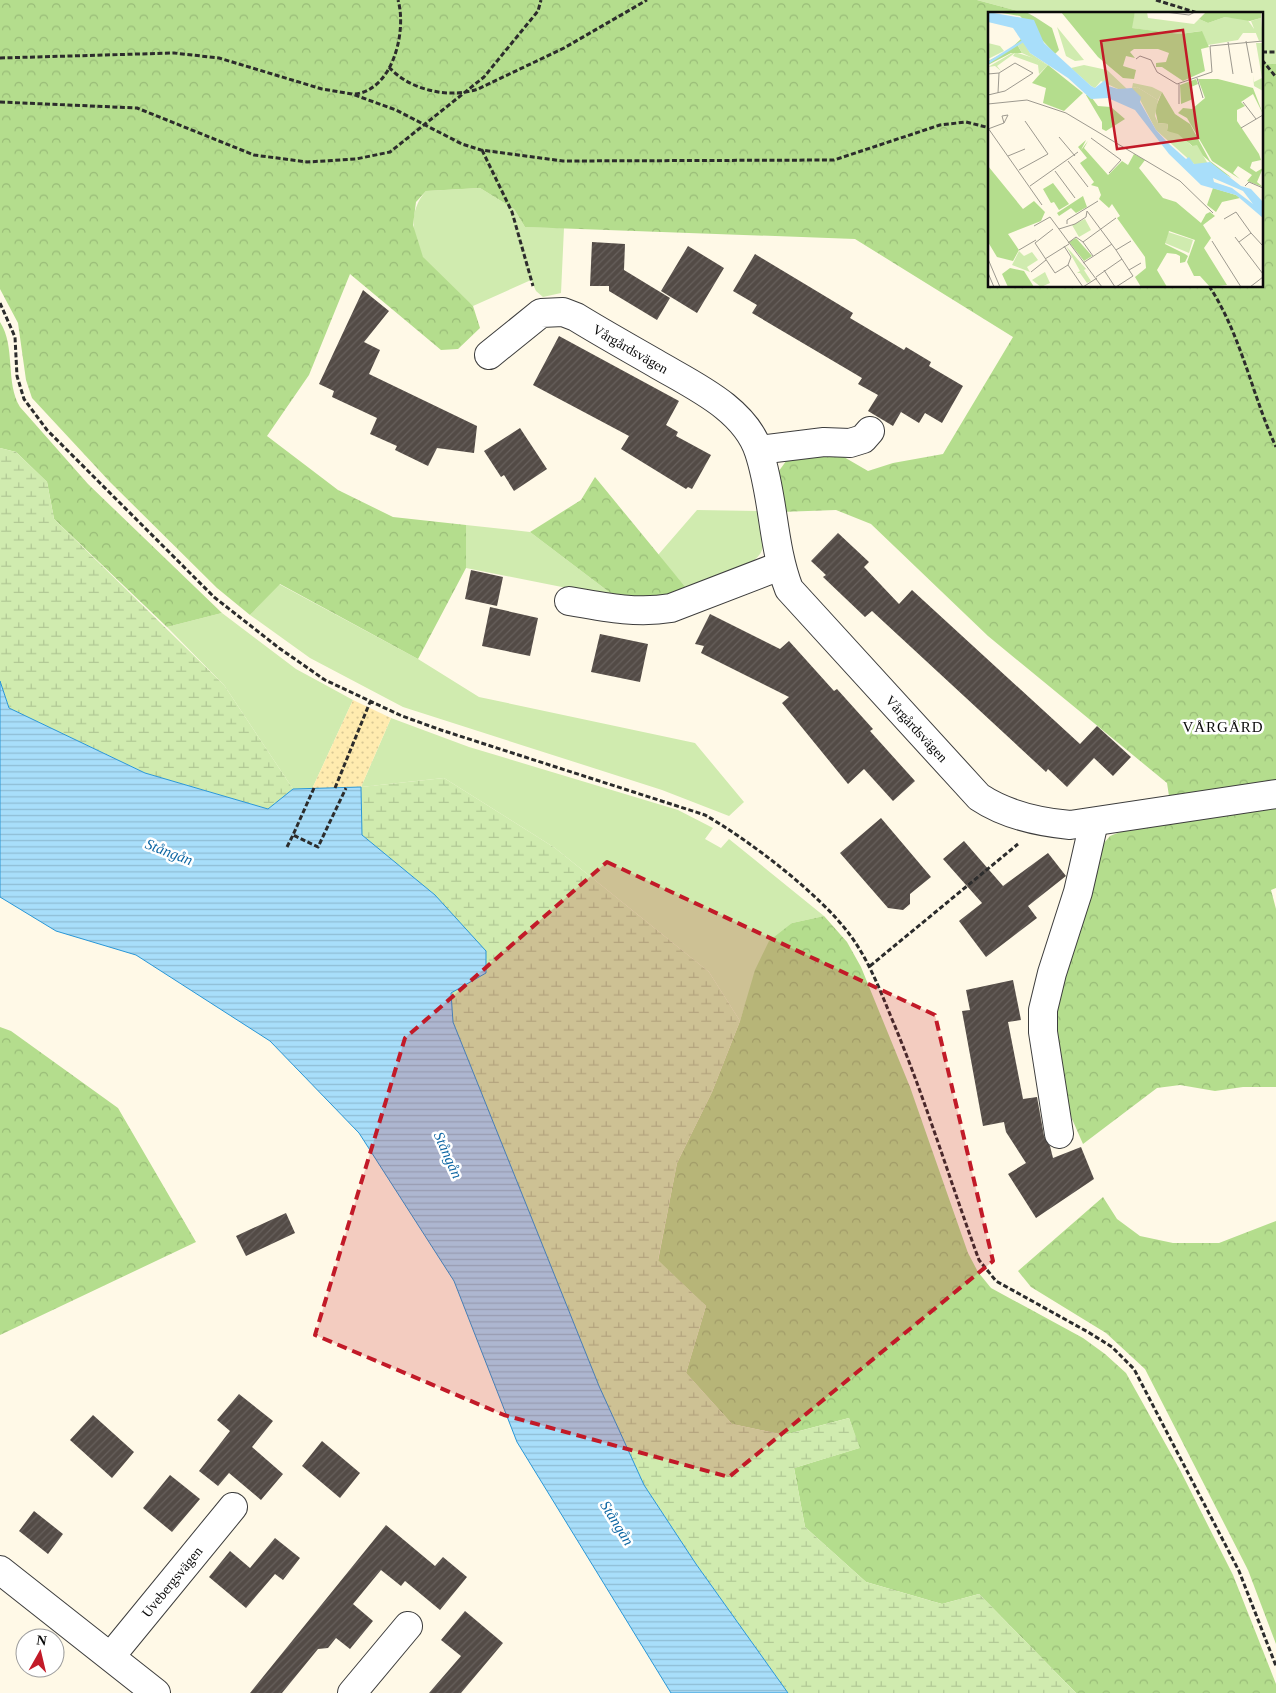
<svg xmlns="http://www.w3.org/2000/svg" width="1276" height="1693" viewBox="0 0 1276 1693" font-family="'Times New Roman',serif">
  <defs>
    <pattern id="forest-crowns" width="20" height="18" patternUnits="userSpaceOnUse" patternTransform="scale(1.25)"><rect width="20" height="18" fill="#b4dd8d"/><path d="M2 6a3 3 0 1 1 6 0M12 15a3 3 0 1 1 6 0" fill="none" stroke="#99bc78"/></pattern>
    <pattern id="wetland-marsh" width="20" height="14" patternUnits="userSpaceOnUse" patternTransform="scale(1.25)"><rect width="20" height="14" fill="#d0ebaf"/><path d="M1 5h8M5 5V1M11 12h8M15 12V8" fill="none" stroke="#b1c895"/></pattern>
    <pattern id="sand-dots" width="8" height="8" patternUnits="userSpaceOnUse" patternTransform="scale(1.25)"><rect width="8" height="8" fill="#ffebaf"/><path d="M2 2h.1M6 6h.1" fill="none" stroke="#d9c895" stroke-width="1.8" stroke-linecap="round"/></pattern>
    <pattern id="water-rules" width="6" height="5" patternUnits="userSpaceOnUse" patternTransform="scale(1.25)"><rect width="6" height="5" fill="#a8defa"/><path d="M0 2.5h6" fill="none" stroke="#8fbdd5"/></pattern>
    <pattern id="building-hatch" width="6" height="6" patternUnits="userSpaceOnUse" patternTransform="scale(1.25)"><rect width="6" height="6" fill="#534b46"/><path d="M-1 1l2-2M0 6l6-6M5 7l2-2" fill="none" stroke="#67605c"/></pattern>
  </defs>
  <rect width="100%" height="100%" fill="#fff9e7"/>
  <path fill="#d0ebaf" d="M977,0H1276V64H1262V14H1029Z
    M480,188L514,209L525,227L564,228L561,293L543,297L536,291L531,280L473,306C462,296 428,267 422,256C411,234 409,210 426,191Z
    M697,510L758,511C760,522 766,538 762,550C756,569 705,582 687,589L658,555Z
    M466,525L530,532L617,598L466,568Z
    M279,584L418,659L479,697L695,743L744,802L729,816L662,790L403,707L310,658L250,615Z
    M222,613L296,669L353,700L312,789H293L224,685L167,627Z
    M391,718L469,747L678,810L713,828L705,839L721,848L729,839L824,916L792,923L745,1005L740,1021L709,972L555,848L444,778L361,787Z"/>
  <path fill="url(#forest-crowns)" d="M0,0H977L1029,14H990V286H1262V64H1276V780L1169,796L1167,783L988,636L871,524L836,510L780,512L776,475L789,457L837,453L868,471L893,463L943,454L1013,337L855,239L525,227L514,209L480,188L426,191L416,202L413,225L423,257L473,306L480,328L458,349L441,350L350,274L309,375L267,436L338,490L393,517L466,525V568L418,659L280,584L250,615L217,588L110,482L32,398L26,380L18,323L0,289Z
    M0,322C16,347 5,382 20,407L88,484L222,613L167,627L54,519L47,482L16,452L0,448Z
    M595,477L687,589L660,598H617L530,532L581,500Z
    M1276,803V888L1271,890L1276,909V1087H1243L1215,1091L1180,1085L1157,1088L1083,1144L1069,1112L1052,1014L1098,850L1110,836L1133,827Z
    M824,916L847,942L861,967L910,1087L968,1253L978,1272L991,1288L1083,1338L1105,1354L1126,1373L1180,1470L1233,1575L1276,1684V1693H1076L979,1594L942,1604L866,1582L805,1527L794,1468L859,1448L849,1418L784,1435L732,1424L686,1373L706,1306L658,1261L677,1163L712,1092L740,1021L755,970L769,941L792,923Z
    M0,1027L11,1031L118,1108L196,1242L0,1335Z
    M1103,1197L1117,1219L1140,1236L1173,1243H1219L1276,1221V1644L1248,1570L1145,1369L1106,1333L1031,1287L1018,1271Z"/>
  <path fill="url(#wetland-marsh)" d="M0,448L16,452L47,482L54,519L224,685L293,789L268,809L145,773L9,708L0,681Z
    M444,778L555,848L709,972L740,1021L712,1092L677,1163L658,1260L706,1306L686,1373L732,1424L784,1435L849,1418L860,1448L794,1468L805,1527L866,1582L942,1604L979,1594L1076,1693H788L696,1564L644,1485L599,1386L453,1022L451,993L486,973L435,895L362,835L361,787Z"/>
  <path fill="url(#sand-dots)" d="M353,700L391,718L361,787L312,789Z"/>
  <path fill="url(#water-rules)" stroke="#2a97d6" d="M0,681L9,708L145,773L268,809L293,789L361,787L362,835L435,895L486,951V973L451,993L453,1022L599,1386L644,1485L696,1564L788,1693H671L517,1442L454,1281L359,1133L270,1041L136,955L56,931L0,897Z"/>
  <path fill="url(#building-hatch)" d="M592,242L625,244L624,270L670,298L657,320L609,291V286H590Z
    M688,246L724,268L697,313L661,291Z
    M755,254L853,313L850,318L904,350L906,347L931,362L929,366L963,386L942,423L925,413L919,423L901,412L893,426L868,411L878,395L858,384L862,378L752,313L757,305L733,291Z
    M363,290L389,311L364,342L380,350L369,374L477,426L474,453L437,448L428,466L395,450L397,446L370,434L377,418L332,397L334,391L319,384Z
    M559,336L679,401L666,425L678,432L676,436L711,455L692,489L688,487L686,489L621,449L629,436L533,385Z
    M520,428L547,469L514,491L504,475L501,477L484,451Z
    M838,533L869,562L864,567L899,604L912,590L1080,744L1097,726L1131,757L1113,776L1094,758L1067,787L1048,769L1046,772L872,611L865,617L823,577L826,575L811,561Z
    M471,570L503,577L497,606L465,599Z
    M490,607L538,618L530,656L482,646Z
    M710,614L780,649L789,641L834,691L837,689L873,729L870,731L915,781L893,801L864,769L848,784L782,703L789,697L701,653L704,646L695,644Z
    M600,634L648,644L640,682L591,672Z
    M881,818L931,877L910,894V904L903,910L888,908L840,853Z
    M964,841L1003,886L1048,853L1066,876L1028,906L1037,918L986,957L959,921L982,903L943,859Z
    M1013,980L1021,1020L1008,1022L1023,1099L1037,1097L1044,1136L1050,1146L1053,1158L1081,1147L1094,1179L1036,1218L1008,1174L1026,1163L1006,1132L1004,1122L983,1126L962,1011L970,1010L966,990Z
    M286,1213L295,1233L246,1256L236,1236Z
    M239,1394L273,1421L252,1447L283,1474L261,1500L229,1473L218,1486L199,1471L230,1431L217,1420Z
    M93,1415L134,1452L112,1478L70,1440Z
    M322,1441L360,1473L340,1498L302,1466Z
    M170,1475L200,1499L172,1532L143,1508Z
    M34,1511L63,1534L48,1554L19,1531Z
    M386,1525L435,1566L443,1557L467,1577L440,1610L405,1581L401,1586L381,1570L353,1604L373,1621L350,1649L336,1638L328,1648L318,1649L282,1693H250Z
    M275,1538L300,1558L283,1580L275,1574L246,1608L209,1577L230,1551L250,1568Z
    M465,1611L503,1643L461,1693H429L461,1656L441,1640Z"/>
  <g fill="none" stroke-linecap="round" stroke-linejoin="round">
    <g stroke="#3d3d3d" stroke-width="30">
      <g id="minor">
        <path id="s1" d="M489,355L541,313L563,312L576,317C602,333 629,348 655,363C692,385 745,408 759,452C774,497 772,545 789,589L979,797C1006,815 1038,822 1070,825L1276,794"/>
        <path d="M759,450L824,442L850,443L863,439L870,431"/>
        <path d="M569,601C603,607 637,614 671,608L780,566"/>
        <path d="M1059,1134L1043,1032V1010L1052,973L1078,892L1094,822"/>
        <path d="M0,1570L156,1693"/>
        <path id="s2" d="M111,1656L233,1507"/>
        <path d="M352,1693L408,1626"/>
      </g>
    </g>
    <path stroke="#2c2c2c" stroke-width="3" stroke-dasharray="5 2.5" stroke-linecap="butt" d="M1156,0L1201,14
      M1262,52H1276
      M0,58L174,53L219,58L322,89L352,94L396,110L462,144L481,150L563,161L834,160L940,125L966,122L990,128
      M1262,60L1276,77
      M389,67C409,90 449,99 478,89L564,48L647,0
      M355,94C393,90 407,31 398,0
      M0,102L137,108L254,155L307,162L356,159L390,152L484,77L538,11L541,0
      M482,150L512,212L533,286
      M1209,286C1241,334 1252,395 1276,447
      M0,303L15,337L17,376L24,399L47,430L214,597L279,648L325,680L402,716L441,730L705,815C749,840 821,895 850,935C870,962 881,993 894,1024C926,1101 950,1181 979,1260L996,1281L1088,1332L1112,1347L1134,1369L1239,1571L1276,1666
      M314,788L293,835L318,847L346,788
      M335,788L370,702
      M287,847L293,835
      M870,966L1018,844"/>
    <use href="#minor" stroke="#fff" stroke-width="28"/>
  </g>
  <path fill="#c21a28" fill-opacity="0.2" stroke="#c21a28" stroke-width="4" stroke-dasharray="10 6" stroke-linejoin="round" d="M607,862L935,1015L993,1261L729,1477L504,1415L315,1335L405,1038Z"/>
  <g text-anchor="middle" dominant-baseline="central" stroke-width="5" stroke-linejoin="round" paint-order="stroke">
    <g font-size="14" fill="#0a0a0a" stroke="#fff">
      <text stroke="none"><textPath href="#s1" startOffset="166">Vårgårdsvägen</textPath></text>
      <text stroke="none"><textPath href="#s1" startOffset="664">Vårgårdsvägen</textPath></text>
      <text stroke="none"><textPath href="#s2" startOffset="96">Uvebergsvägen</textPath></text>
    </g>
    <g font-size="15" letter-spacing="1" fill="#0a0a0a" stroke="#fff">
      <text x="1223" y="727">VÅRGÅRD</text>
    </g>
    <g font-size="15" font-style="italic" fill="#0d66a3" stroke="#fff">
      <text transform="translate(169 852) rotate(21)">Stångån</text>
      <text transform="translate(448 1155) rotate(66)">Stångån</text>
      <text transform="translate(617 1523) rotate(58)">Stångån</text>
    </g>
  </g>
  <g transform="translate(988 12)">
    <rect width="275" height="275" fill="#fff9e7"/>
    <path d="M147,0H159L160,6L206,12L211,7L220,11L237,5L259,7L269,21H255L250,28L220,33L213,19L192,22L143,16ZM273,6L275,28L271,29L263,9ZM69,15L96,48L87,49L78,44ZM0,31L12,34L16,39L0,47ZM268,31H275V79L266,74L265,63L266,70L274,66ZM26,40L46,46L60,53L51,62L50,53L25,44L27,41L9,54L13,59L7,54L0,55ZM145,71L164,75L174,80L170,88L149,75L144,76ZM97,207L103,218L91,225L84,213ZM180,220L205,228L201,241L177,231ZM78,234L106,266L98,257L96,258L103,269L99,271L92,261H89L92,259ZM31,239L36,244L44,240L50,248L39,255L42,260L24,253ZM57,260L62,271L53,275L44,268Z" fill="#d0ebaf"/>
    <path d="M8,0H38L47,5L64,16L71,38L67,42L32,4ZM73,0H147L144,16L192,22L214,19L221,35L213,37L217,59L195,69L174,55H168V51L178,50L181,41L170,37H146L142,40L147,46L138,44L135,54L148,58L146,67L135,66L110,45ZM218,0H273V6L262,9L237,5L220,11L211,7ZM33,27L35,29L30,34L34,41H23L0,53V49L20,39ZM60,53L95,81L76,99L55,91L58,76L44,71ZM208,67L210,72L203,75L205,87L193,92L192,73ZM210,67H230L265,76L275,102L265,82L253,90L257,94L249,98V109L271,142L273,148L264,150L262,156L268,160L275,156L269,170L275,175L259,169L264,163L250,154L245,161L252,167L224,149L199,106L190,101L195,96L204,97L217,86ZM174,80L187,102L202,112L222,149L244,166L233,160L201,131L179,119L180,112L170,111L167,97ZM101,82L110,94L123,95L137,107L118,119L114,117V110L98,83ZM98,128L93,138L100,129L96,136L120,163L134,149L140,153L146,142L157,148L151,156L175,186L188,190L213,211L218,202L222,200L227,204L215,213L223,226L216,236L239,273L222,275L212,264H206L199,250L207,228L181,219L177,232L197,242L200,244L197,250L192,251V244L188,242L179,241L169,258L179,275H153L147,265L158,256L157,245L129,206L132,204L124,192L121,196L111,187L113,183L110,175L103,173L106,170L92,151L99,146L90,135ZM0,154L35,197L46,189L57,200L53,209L20,222L31,238L25,249L9,245L0,230ZM65,171L81,192L71,198L66,190L63,191L55,177ZM225,176L248,183L252,186L234,190L228,200L219,193ZM95,184L99,195L88,201L83,196L71,204L69,201ZM88,226L104,244L96,249L81,230ZM22,256L36,259L46,275H20L14,262Z" fill="#b4dd8d"/>
    <path d="M35,29L42,41L60,53L34,41L30,34ZM96,53L119,58L139,77H130L113,69L107,76L103,74L83,56ZM149,75L170,88L167,104L170,111L180,112L179,119L190,122L204,134L209,133L220,152H206L168,118L149,82L144,79V76Z" fill="#d0ebaf"/>
    <path d="M0,0L46,8L56,31L103,74L107,76L117,68L120,74L130,77L144,76L153,85L152,90L168,118L180,131L198,147L201,145L206,152L222,150L253,174L263,177L275,190V206L248,183L213,173L181,142L147,98L120,86L103,87L80,66L42,41L25,16L0,10ZM225,166L255,179L265,192L244,176L226,170Z" fill="#a8defa" fill-rule="evenodd"/>
    <path fill="none" stroke="#a8defa" stroke-width="2.5" d="M0,51L35,29"/>
    <path fill="none" stroke="#9d998f" stroke-width="1" d="M177,0L201,3L207,0M258,29L264,61M240,30L245,62M148,47L152,44L163,48L169,60L189,72L224,60L222,34L275,29M0,62L11,61L27,51L45,61L17,79L0,83M209,66L215,86M191,72V92M10,81L11,61M255,90L268,107M0,92L39,88L78,101L192,169L225,201M0,116L54,193M253,116L275,103M0,117L16,111L20,103L14,104L16,111M71,125L87,144M103,126L133,148L121,161M20,144L37,137M80,149L100,175M31,158L60,142L37,109M67,159L87,186M42,174L90,140M257,174L261,170L275,176M99,199L128,238L143,229M236,207L248,200L263,221L251,230M79,212V208L110,189M46,214L62,205L114,275M65,217L47,231L67,261L80,253L95,275M71,217L87,212L98,205L99,199M263,221L275,234M247,225L275,262M224,229L253,275M95,230L105,244M80,231L88,225L95,230L128,206M76,234L83,245L80,253M31,238L48,228M128,238L141,258L153,251M0,247L12,275M57,247L81,232M95,251L124,232M116,258L127,275M43,260L58,248M0,261L6,275M108,265L134,247M95,275L109,266M128,275L145,264L141,258M262,275L275,265"/>
    <path fill="#c21a28" fill-opacity="0.15" stroke="#c21a28" stroke-width="2.5" d="M195,18L210,126L129,137L113,29Z"/>
    <rect width="275" height="275" fill="none" stroke="#0a0a0a" stroke-width="2.5"/>
  </g>
  <g transform="translate(40 1653) rotate(8)"><circle r="24" fill="#ffffff" stroke="#9d9d9d"/>
  <path d="M0-4L9 19L0 12L-9 19Z" fill="#c21a28"/>
  <text y="-8" font-size="14" font-weight="bold" text-anchor="middle" fill="#0a0a0a">N</text>
  </g>
</svg>
